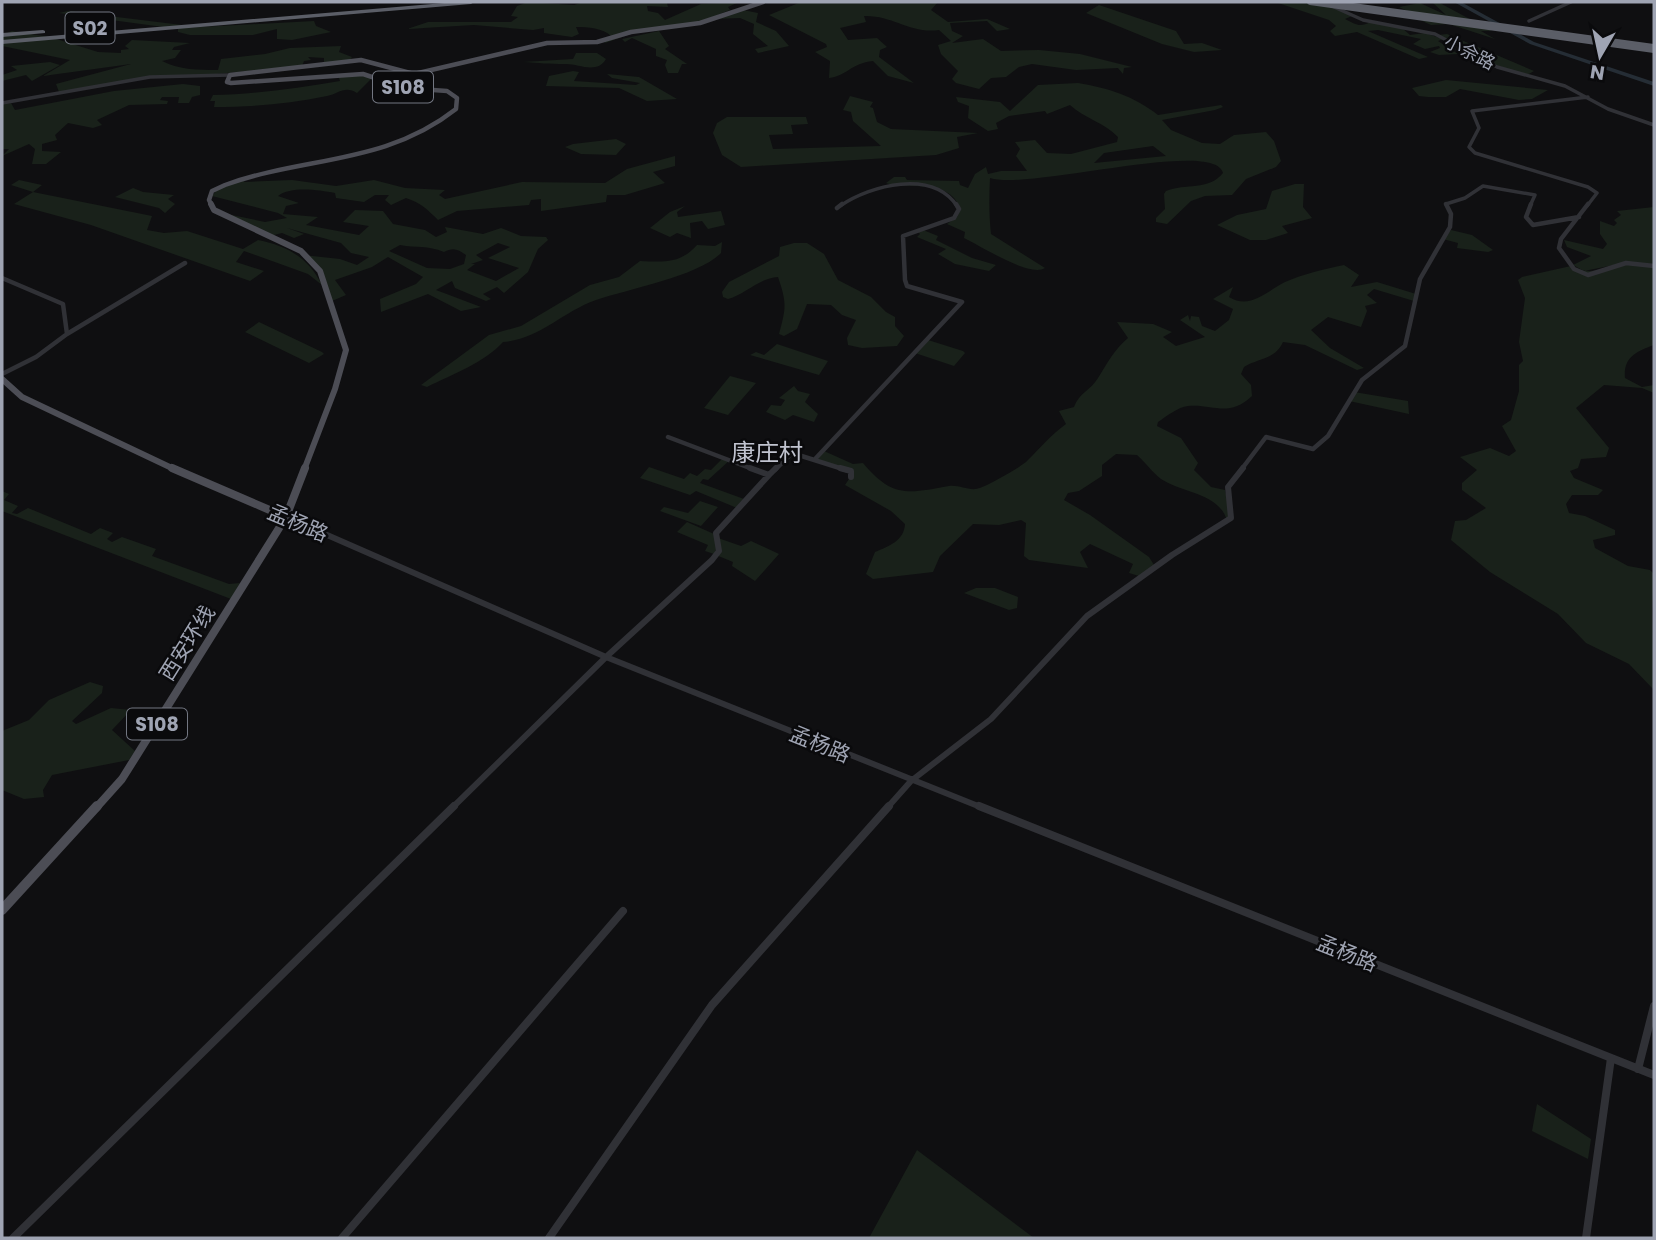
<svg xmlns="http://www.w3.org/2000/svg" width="1656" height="1240" viewBox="0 0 1656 1240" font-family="Poppins,'Noto Sans SC',sans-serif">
  <rect width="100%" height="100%" fill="#0f0f11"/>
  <path fill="#19211a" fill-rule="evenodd" d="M528,2L574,5L583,2H671L667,3L668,7L647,6L648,11L658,13L665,20L701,4L739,2L728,7L730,10L692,25L634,33L605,43V39L611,36C603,28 588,27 576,27L579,34L572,37L544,33V28L533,30L474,25L407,29L428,22H511L518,17L511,16L517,6Z
    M801,2H938L931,10L948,22L987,19L1010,29L997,31L987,21L950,23L952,31L963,36L952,43L983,39L1001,51L1039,50L1080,54L1132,67L1124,68L1123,74L1118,68L1076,70L1032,64L1019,67L1006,77L991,78L979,89L956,83L952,79L958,71L941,54L938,45L951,41L939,30C910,34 893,15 864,16L866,22L840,28L848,40L877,38L887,47L880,50L879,57L914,83L888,76L873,61C851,63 847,76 829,78L830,61L815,52L827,47L826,44L769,15Z
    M1275,2H1320L1352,16L1345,19C1355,24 1360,28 1370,22L1401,27L1410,35L1425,33L1443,39L1438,41L1458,54L1439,55L1430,52L1440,48L1439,46L1425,49L1413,44L1421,39L1378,30L1368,31L1428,57L1419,59L1357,32L1335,36L1330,31L1336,26L1329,20Z
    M1438,2L1492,31H1481L1495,39L1449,24L1431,25L1405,13L1409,12L1399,7L1420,3L1446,15L1433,3Z
    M1099,5L1176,31L1184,44L1202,43L1222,50L1194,52L1162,44L1086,13Z
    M738,9L758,13L756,22L776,31L789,46L758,53L755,49L768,46L753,34L754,24L740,18L713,19Z
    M68,11L182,25V28L314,21L316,26L331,32L292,40L277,39V29L253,35H190L178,32V29L59,13Z
    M12,31L50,37L98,52L121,53V50L129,49L125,46L132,40L190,43L174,47L172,50H181L175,58L162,61C180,70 198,70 218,70L221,59L265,54L290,48L341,46L339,52L352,57L349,61L324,64V58L308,57L311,60L304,61L302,66L206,75H168L59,92L56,84L131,64L43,76L70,60L2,46V35Z
    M659,31L669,46L665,49L687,64H682L678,73H668L665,65L667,60L656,56V49L632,38L625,42L622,39Z
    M1447,34L1534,71L1527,75L1492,64L1438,35Z
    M576,53H597L606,59C597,75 577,63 565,64C548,64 540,63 523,62L573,59Z
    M50,62L60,65L32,81L26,75L2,81V75L17,70L11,66Z
    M573,71L579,72L574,81L636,85L640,83L612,78L607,74L639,77L677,99L647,101L619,88L546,86L549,76Z
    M357,74L372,78L357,93C345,85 338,94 327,96C289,104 253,107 214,107L215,101H210L213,95C256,94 298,88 340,81L338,75Z
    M1446,80L1548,90L1532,99L1519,100L1460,89L1446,97H1428L1419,96L1412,88Z
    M1078,83C1108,88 1134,96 1158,115L1221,105L1223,107L1215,110L1162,120L1171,130L1202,143L1220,144L1234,135L1266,132L1274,141L1281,161L1276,167L1246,179L1232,195L1205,196L1191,201L1167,224L1156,222V218L1165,209L1164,194L1166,191C1185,183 1209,191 1223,173C1214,138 1029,191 990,178C989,198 989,216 991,234L1045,268C1030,278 981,246 964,238L965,232L947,224L957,217L960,208C948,177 909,191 886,183L894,177H905L907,180L959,181L960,185L968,188L975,174L986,167L988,174L1001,171H1027L1016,156L1020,149L1015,142L1035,140L1047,153L1071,154L1117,142L1118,137C1104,122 1085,119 1070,105L1047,114L1045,111L1009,116L996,123L998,129L988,131L968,118L969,106L958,102L956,97L1000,102L1010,111L1038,85ZM1153,146L1166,156L1094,163L1104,153Z
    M183,84L200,86V95L192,97L189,103H178L179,97H162L160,100L168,101L167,104L129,105L97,120L102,125L93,128L68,123L55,135L57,140L42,144V151L61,152L46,164H32L35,149L29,144L2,156L9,149H2V104L11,103L15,110L114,91Z
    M850,96L873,102L870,107L873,108L877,122L891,129L978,133L957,137L959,148L936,155L741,167L722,155L713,133L717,123L727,117H806L808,124L791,125L793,134L769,135L773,149L881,146L853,121L851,112L843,110Z
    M616,139L626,144L616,155L581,154L565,147L573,144Z
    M675,156V166L653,172L665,183L625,195H607L606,202L541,211V199L531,200L529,205L457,211L438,220C427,209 421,203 406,198L391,205L385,200L389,195H375L364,202L336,198L335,193C318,190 291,186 278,196L299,203L286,206L283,214L318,217L306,225L359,235L369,226L343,222L355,210L383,211L393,224L425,230L436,237L447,232L445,227L483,234L501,228L521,236L546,237L548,240L538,249L528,272L504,293L497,287L483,294L491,299L486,301L455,288L452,281L436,290L481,307L461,311L428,294L381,312L380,299L416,284L423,277L388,257L372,267L335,280L346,295L332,301L320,269L303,255L340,259L357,265L369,257L351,253L341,243L287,228L304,234L294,238L282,233L270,236L227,214L265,222L287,218L278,213L212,196L221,185L241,179L245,182L292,180L336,186L374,180L405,188L445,190L439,195L445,199L522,182L605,183L627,169ZM498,243L510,247L488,258L519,268L496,281L467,270L475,264H471L483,260L476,255ZM400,245C417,248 427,245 444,252C453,247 458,249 466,255L464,264L450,269L427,268L389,251Z
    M19,180L42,185L33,192L152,216L147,230L164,233L187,231L243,249L258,240C287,246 308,257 322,285L308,274L244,251L236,262L264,271L250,281L91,225L14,204L33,192L11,185Z
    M1295,184H1304L1303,207L1312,218L1282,226L1288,233L1266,240H1250L1217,225L1237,215L1266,209L1272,191Z
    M133,188L143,192L174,195L168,199L175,204L165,213L159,208L115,197Z
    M685,206L677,212L678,217L721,211L725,225L708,229L702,221L690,223L691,238L677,233L670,237L650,228L670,212Z
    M1654,207V345C1637,351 1623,357 1625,378L1642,387L1654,385V393L1642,388L1604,385L1576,408L1609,448L1606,457L1581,459L1578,468L1570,471L1574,478L1603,490L1598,495H1572L1566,504L1569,513L1585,516L1615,530V535L1593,540L1595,548L1628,566L1650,570L1654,574L1652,610L1654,690L1629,664L1586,643L1558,614L1490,572L1451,540L1455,521L1466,520L1486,508L1462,490V483L1477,470L1460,457L1490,448L1509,456L1516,451L1502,426L1511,420L1519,391V365L1523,361L1519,342L1525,298L1518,280L1522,277L1571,266C1589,275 1600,270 1619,264L1584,271L1573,265L1591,256L1567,247L1564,240L1603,249L1607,244L1600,234V221L1614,226L1617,223L1614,220L1621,215L1617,211Z
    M923,230L938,236L936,240L972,258L996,265L989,271L955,264L938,254L946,249L917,237L920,234L918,232Z
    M1451,230L1472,235L1493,250L1488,252L1457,248L1458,243L1443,239Z
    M722,242L721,253C699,276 628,289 596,300C562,312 540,339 503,342C484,363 453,374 427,387L421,385L489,335L521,326L590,285L619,277L640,261C664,262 680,264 697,245L715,246Z
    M794,243H807L824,254L838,280L871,297L886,312L895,317V326L904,336L897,346L862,348L848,345L847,338L856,320L842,315L831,305L807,304L797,329L784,336L779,334C786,308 787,303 778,277C759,278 746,294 728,299L723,297L722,292L729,282L779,256L780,247Z
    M1344,265L1359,275L1351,287L1377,282L1416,294L1414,301L1374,289L1367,295L1377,303L1365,306L1367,311L1361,327L1328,317L1311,330L1330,348L1364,368L1357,370L1305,345L1283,342C1275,360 1258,358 1244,367L1241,374L1251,385L1252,396C1228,418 1215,404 1188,406C1178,407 1167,416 1158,422L1157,426L1181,438L1198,463L1194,470L1211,487L1225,490L1230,513L1227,521C1220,493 1182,493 1161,479C1152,472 1145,462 1137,455L1116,454L1102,465V476L1079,491L1068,493L1064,500L1090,515L1149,557L1154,565L1139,576L1129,573L1133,564L1090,544L1080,552L1088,568L1029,560L1024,556L1026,523L1021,520L999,525L973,524L940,556L933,572L873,579L866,574L875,552C889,546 904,541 905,524L891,511L845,485L851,476L850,471L816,461L824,451L853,464L863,463C893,499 909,493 949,486C959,485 967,490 976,489C983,489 1021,467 1027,461C1040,448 1051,435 1066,424L1059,411L1074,407C1079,393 1091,390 1098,378C1108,362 1114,350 1128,338L1117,322L1153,324L1172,332L1163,337L1176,346L1205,337L1180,320L1188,315L1190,321L1191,316L1199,317L1202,326L1215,331L1229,320L1233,309L1213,299L1233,287L1229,297C1250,310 1267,291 1285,282C1303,274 1325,269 1344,265Z
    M259,322L322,352L324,354L309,363L245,332Z
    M928,340L963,351L965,353L954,366L915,353Z
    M777,344L828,361L819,375L750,355L756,352L764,355Z
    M730,376L756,383L728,415L704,408Z
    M794,386L798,391L810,394L805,402L818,414L814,422L793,415L785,420L766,412L771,405L781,406L785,400L779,398Z
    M1354,392L1408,401L1409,414L1349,401Z
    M724,457L730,460L708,480L703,479L700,483L744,499L737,508L696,491L690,495L640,478L649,467L684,479L690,473L697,476L705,469L711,470Z
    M2,491L9,494L4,500L18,506L12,513L17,514L28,508L91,534L100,528L113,533L107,539L112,542L122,537L156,549L152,556L229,584L240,583L231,599L2,511Z
    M700,501L718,507L701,526L660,511L664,507L688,513Z
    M687,522L714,534L718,546L714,554L705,551L708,545L677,532Z
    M718,538L741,546L751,541L779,554L755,581L732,566L733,562L716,555Z
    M976,588H995L1018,597L1017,608L1009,610L964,593Z
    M90,682L103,686L102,693L72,721L76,724L111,708L131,710L112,730L135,751L129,760L52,775L43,790L44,797L24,799L2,790V731L29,720L49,700Z
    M1537,1104L1591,1139L1588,1159L1532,1131Z
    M917,1150L1034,1238H869Z"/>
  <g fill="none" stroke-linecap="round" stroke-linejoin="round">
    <path fill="#252d35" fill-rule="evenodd" d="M1454,2H1461L1534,42L1654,82V86L1530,44Z"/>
    <path stroke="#303136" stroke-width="3.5" d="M1334,7L1363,20L1435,34L1497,67L1565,86L1608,109L1654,125
      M1529,21L1571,2
      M2,103L150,77L230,75
      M840,206C871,185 932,169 957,206
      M1447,206L1446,204L1465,198L1483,186L1535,195L1530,206
      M1587,206L1597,193L1588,187L1475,153L1469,147L1479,128L1472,111L1588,97"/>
    <path stroke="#303136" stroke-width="4.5" d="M1531,204L1526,217L1533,225L1579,217
      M1588,204L1561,239L1559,248L1574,269L1588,275L1626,263L1654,266
      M837,208L842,204
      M2,278L63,304L67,334
      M2,374L36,357L67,334L185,263
      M668,437L755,470
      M816,458L962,302L907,286L905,280L903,236L954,218L959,209L956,204
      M775,470L792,453L846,470
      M1241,470L1266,437L1313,449L1328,436L1362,380L1405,346L1420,279L1450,227L1451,214L1446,204"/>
    <path stroke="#303136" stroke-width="6" d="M840,468L851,471V477
      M769,475L776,468
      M286,517L606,657L983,808
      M452,808L606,657L712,560L719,551L716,533L769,475L750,468
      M887,808L911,781L991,719L1087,616L1172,555L1231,518L1228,487L1243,468"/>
    <path stroke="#303136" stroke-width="8" d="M979,806L1654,1075
      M1638,1069L1654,1006
      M13,1238L454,806
      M342,1238L623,911
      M549,1238L712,1005L889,806
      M1586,1238L1611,1058"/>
    <path stroke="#4c4d55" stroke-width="4.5" d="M212,206L209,200L212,191L225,185C305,156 385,165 456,109L457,98L447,91L405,88L363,74L231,83L227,82L230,75L361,60L414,74L547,43L597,42L631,32L700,23L763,2"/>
    <path stroke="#4c4d55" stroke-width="6" d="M211,204L214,210L301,251L320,271L346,350L335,389L304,470
      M2,379L22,397L176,470"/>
    <path stroke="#4c4d55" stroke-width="8" d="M172,468L286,517
      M96,808L122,779L286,517L305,468"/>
    <path stroke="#4c4d55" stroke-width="10" d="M2,910L97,806"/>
    <path fill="#5b5e67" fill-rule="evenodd" d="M456,2H474L471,4L2,44V40Z
      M1334,2H1346L1654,44V48L1336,4Z
      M43,30L45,31V33L2,37V33Z"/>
    <path stroke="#5b5e67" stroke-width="6" d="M1310,2L1654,50"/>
  </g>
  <g text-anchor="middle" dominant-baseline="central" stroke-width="5" stroke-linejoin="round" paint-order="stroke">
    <g font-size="18" fill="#9fa4b3" stroke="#0a0a0c">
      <text transform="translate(1470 52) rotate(27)">小佘路</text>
    </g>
    <g fill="#0a0a0c" stroke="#727681" stroke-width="2">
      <rect x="65.5" y="12.5" width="49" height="31" rx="5"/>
      <rect x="373" y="71.5" width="60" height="31" rx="5"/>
      <rect x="127" y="708.5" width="60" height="31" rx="5"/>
    </g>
    <g font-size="19" font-weight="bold" fill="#9fa4b3">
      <text x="90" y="28">S02</text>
      <text x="403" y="87">S108</text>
      <text x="157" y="724">S108</text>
    </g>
    <g font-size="21" fill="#9fa4b3" stroke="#0a0a0c">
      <text transform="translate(298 523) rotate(23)">孟杨路</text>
      <text transform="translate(187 643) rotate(-58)">西安环线</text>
      <text transform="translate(820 744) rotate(22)">孟杨路</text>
      <text transform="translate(1347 953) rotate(22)">孟杨路</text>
    </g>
    <g font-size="24" fill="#c0c3cf" stroke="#0a0a0c">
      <text x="767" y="452">康庄村</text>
    </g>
  </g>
  <rect width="1656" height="1240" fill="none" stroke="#9fa4b3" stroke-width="7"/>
  <g transform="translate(1600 56) rotate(189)" stroke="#0a0a0c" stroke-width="5" paint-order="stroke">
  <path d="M0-5L12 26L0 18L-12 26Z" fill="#9fa4b3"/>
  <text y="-10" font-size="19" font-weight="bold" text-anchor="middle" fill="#9fa4b3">N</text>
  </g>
</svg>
